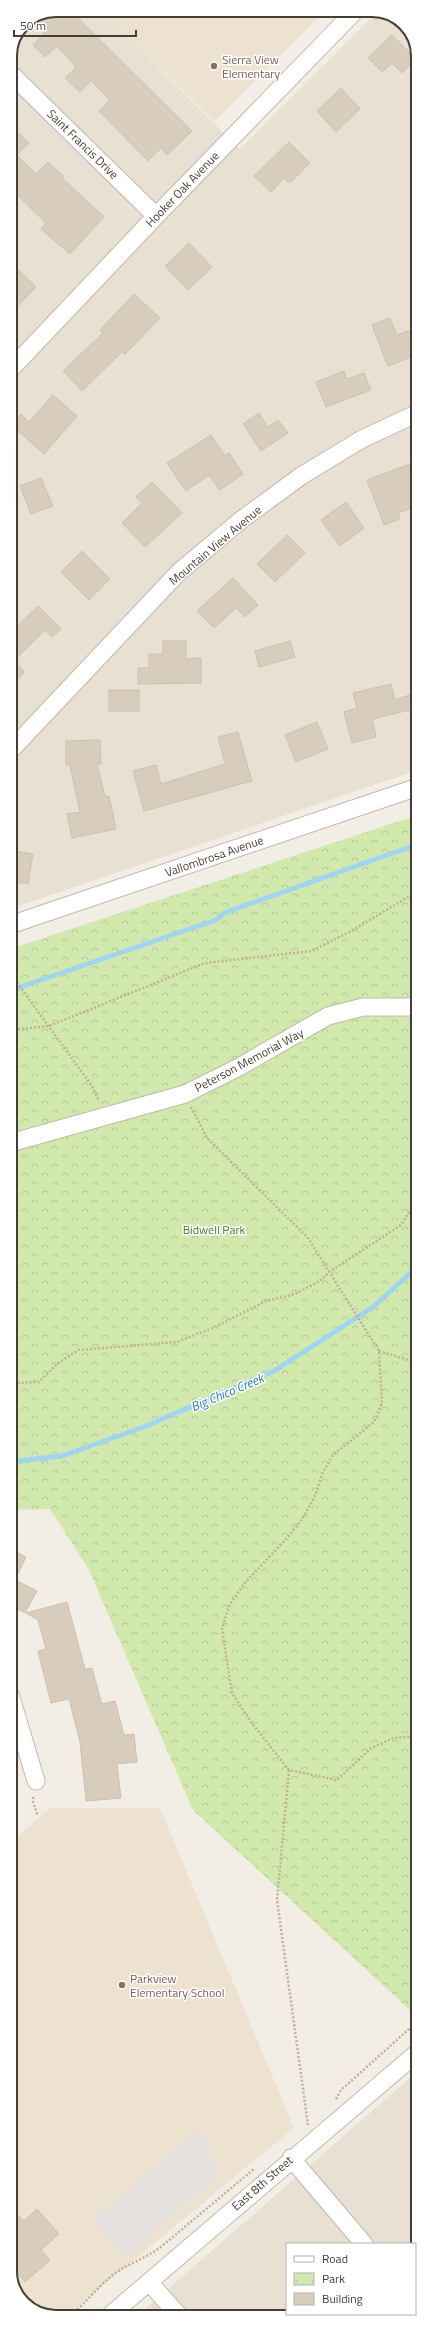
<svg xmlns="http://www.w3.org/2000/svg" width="428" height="2327" viewBox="0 0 428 2327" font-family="'Titillium Web',sans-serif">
  <defs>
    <pattern id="park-crowns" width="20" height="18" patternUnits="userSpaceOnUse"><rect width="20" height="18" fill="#d1e9ad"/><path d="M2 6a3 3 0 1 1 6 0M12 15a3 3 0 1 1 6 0" fill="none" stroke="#b5c995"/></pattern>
  </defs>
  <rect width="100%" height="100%" fill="#f3eee5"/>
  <path fill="#e7e0d3" d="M56,10H100L240,149L378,11L404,23L418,50V770L10,909V56L24,23Z
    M418,2071V2271L415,2279V2244H287V2314H383L378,2317H136Z"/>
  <path fill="#ede2cf" d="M100,10H326L214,121Z
    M50,1808H160L294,2128L65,2317H51L24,2304L10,2277V1843Z"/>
  <path fill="url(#park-crowns)" d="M418,815V2005L411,2011L193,1810L88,1568L50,1509L10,1510V949Z"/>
  <path fill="#e4e1de" d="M198,2130L207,2140L218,2175L125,2258L91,2220Z"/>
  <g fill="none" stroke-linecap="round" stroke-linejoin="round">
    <path stroke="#a0d5f2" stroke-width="5" d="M10,996L20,987L216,920L224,913L418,844
      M10,1462L62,1456L141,1428L274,1371L373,1307L418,1266"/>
  </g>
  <path fill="#d8ccbd" stroke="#d0c0ad" d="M56,10H70L192,131L167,155L161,148L148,161L99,111L110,100L91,81L80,92L65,78L76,67L57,46L45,57L33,45L44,34L35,24L47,14Z
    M392,35L416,59L402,73L392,63L382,72L368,58Z
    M341,88L360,109L336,132L317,111Z
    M10,125L29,143L17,155L36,174L48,162L64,177L62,178L104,217L70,254L41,229L46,223L10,188Z
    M289,142L310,163L290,183L284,178L271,192L254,176Z
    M189,243L212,267L188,290L165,266Z
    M10,262L36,287L10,314Z
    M134,294L160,318L125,354L122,352L82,391L63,371L103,333L100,330Z
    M390,318L397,335L418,327V354L388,366L372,325Z
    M344,371L347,379L364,373L371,390L326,407L316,382Z
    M53,395L77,416L44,454L11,425L21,414L29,422Z
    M259,413L268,427L278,420L288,433L261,451L243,424Z
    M211,435L225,456L229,453L243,474L220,490L209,475L186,491L167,463Z
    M413,463L418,475V506L398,513L400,519L384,525L367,480Z
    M41,478L53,506L31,514L20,486Z
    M152,482L182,513L145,547L122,523L142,503L136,497Z
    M346,502L364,528L340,546L321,520Z
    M287,535L305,553L275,582L257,564Z
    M82,551L110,579L89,600L61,572Z
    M233,578L258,605L245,617L236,608L214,628L197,611Z
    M38,606L61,629L52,637L45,630L14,661L25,672L10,687V633Z
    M163,641H186V659L201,658V683L138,684V668H149V654H163Z
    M290,641L295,657L259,667L255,651Z
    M391,684L395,700L418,692V708L372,719L376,737L352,743L344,712L357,708L353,693Z
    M109,690H139V711H109Z
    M317,722L328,749L296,762L285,735Z
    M238,732L252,781L144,811L133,771L156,765L161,784L225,764L218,737Z
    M100,740L101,764H97L105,797L109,796L116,829L72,838L67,814L80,812L70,765H66V741Z
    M10,850L33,854L28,884L10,881Z
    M10,1549L26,1557L15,1580L37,1591L25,1613L10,1605Z
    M67,1602L85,1669L92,1668L102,1704L115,1701L124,1735L134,1734L137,1762L117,1764L121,1798L86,1801L80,1742L69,1699L51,1703L38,1651L46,1649L38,1620L26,1613Z
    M10,2208L24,2221L37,2209L59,2234L41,2250L50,2260L25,2282L10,2264Z"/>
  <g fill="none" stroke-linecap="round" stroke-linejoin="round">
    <g stroke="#c2b8ab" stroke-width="19">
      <path id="minor" d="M10,73L156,216
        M10,370L156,216L356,10
        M10,751L179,572L241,520L301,476L362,439L418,413
        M10,925L418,787
        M10,1143L185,1094L239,1067L328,1016L363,1007H418
        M10,1694L36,1781
        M291,2158L364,2244
        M149,2282L180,2317
        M108,2317L418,2052"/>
    </g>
    <path stroke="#c1b099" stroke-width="2.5" stroke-dasharray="2 2" stroke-linecap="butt" d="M10,973L92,1086L99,1101
      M10,1030L49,1026L205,963L312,951L355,929L418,891
      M191,1107L207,1138L308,1238L379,1351L382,1403L374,1422L333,1455L322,1474L316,1494L303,1518L288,1537L243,1585L229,1606L222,1629L232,1693L251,1722L289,1770L337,1780L370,1749L393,1738L418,1736
      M379,1351L418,1363
      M10,1381L15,1383L39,1382L57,1364L78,1350L177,1342L215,1327L266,1301L295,1294L320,1281L329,1272L401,1225L418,1198
      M289,1770L277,1900L308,2125
      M33,1797V1802L38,1816
      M336,2099L341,2090L418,2021
      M68,2317C86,2304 97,2287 114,2274C129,2263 147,2258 162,2246L254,2169"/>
    <use href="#minor" stroke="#fff" stroke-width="17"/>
  </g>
  <g fill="#8d6e63" stroke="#fff" stroke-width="1.5">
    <circle cx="214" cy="66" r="4"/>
    <circle cx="122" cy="1985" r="4"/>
  </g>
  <g text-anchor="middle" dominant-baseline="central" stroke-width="3" stroke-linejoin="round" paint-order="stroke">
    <g font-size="12" fill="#785e54" stroke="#fff" text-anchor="start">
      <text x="222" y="59">Sierra View<tspan x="222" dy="14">Elementary</tspan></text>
      <text x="130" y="1978">Parkview<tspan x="130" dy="14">Elementary School</tspan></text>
    </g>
    <g font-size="12" fill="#463e35" stroke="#fff">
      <text transform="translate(83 144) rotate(44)">Saint Francis Drive</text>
      <text transform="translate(182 189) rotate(-46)">Hooker Oak Avenue</text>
      <text transform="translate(215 545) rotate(-40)">Mountain View Avenue</text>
      <text transform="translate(214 856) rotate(-19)">Vallombrosa Avenue</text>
      <text transform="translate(249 1060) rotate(-28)">Peterson Memorial Way</text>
      <text transform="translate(262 2183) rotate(-41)">East 8th Street</text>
    </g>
    <g font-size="12" fill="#4b7926" stroke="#fff">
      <text x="214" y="1229">Bidwell Park</text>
    </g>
    <g font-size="13" font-style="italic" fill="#2a7dac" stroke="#fff">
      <text transform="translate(227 1392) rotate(-23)">Big Chico Creek</text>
    </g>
  </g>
  <path d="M0 0H428V2327H0ZM56 17H372A39 39 0 0 1 411 56V2271A39 39 0 0 1 372 2310H56A39 39 0 0 1 17 2271V56A39 39 0 0 1 56 17Z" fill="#fff" fill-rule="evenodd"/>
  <path fill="none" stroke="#463e35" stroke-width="2" d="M56 17H372A39 39 0 0 1 411 56V2271A39 39 0 0 1 372 2310H56A39 39 0 0 1 17 2271V56A39 39 0 0 1 56 17Z"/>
  <rect x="286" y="2243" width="130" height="72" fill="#ffffff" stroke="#b5b2ae"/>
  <rect x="294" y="2256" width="20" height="6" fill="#ffffff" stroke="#b5b2ae"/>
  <text x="322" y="2263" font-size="12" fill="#463e35">Road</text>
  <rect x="294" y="2273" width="20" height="12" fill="url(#park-crowns)" stroke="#b5b2ae"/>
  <text x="322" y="2283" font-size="12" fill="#463e35">Park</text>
  <rect x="294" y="2293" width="20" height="12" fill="#d8ccbd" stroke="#b5b2ae"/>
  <text x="322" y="2303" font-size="12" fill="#463e35">Building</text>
  <path d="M14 30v6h122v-6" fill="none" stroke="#463e35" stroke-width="2"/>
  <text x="20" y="30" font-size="12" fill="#463e35" stroke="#ffffff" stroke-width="3" paint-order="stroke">50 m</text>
</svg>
